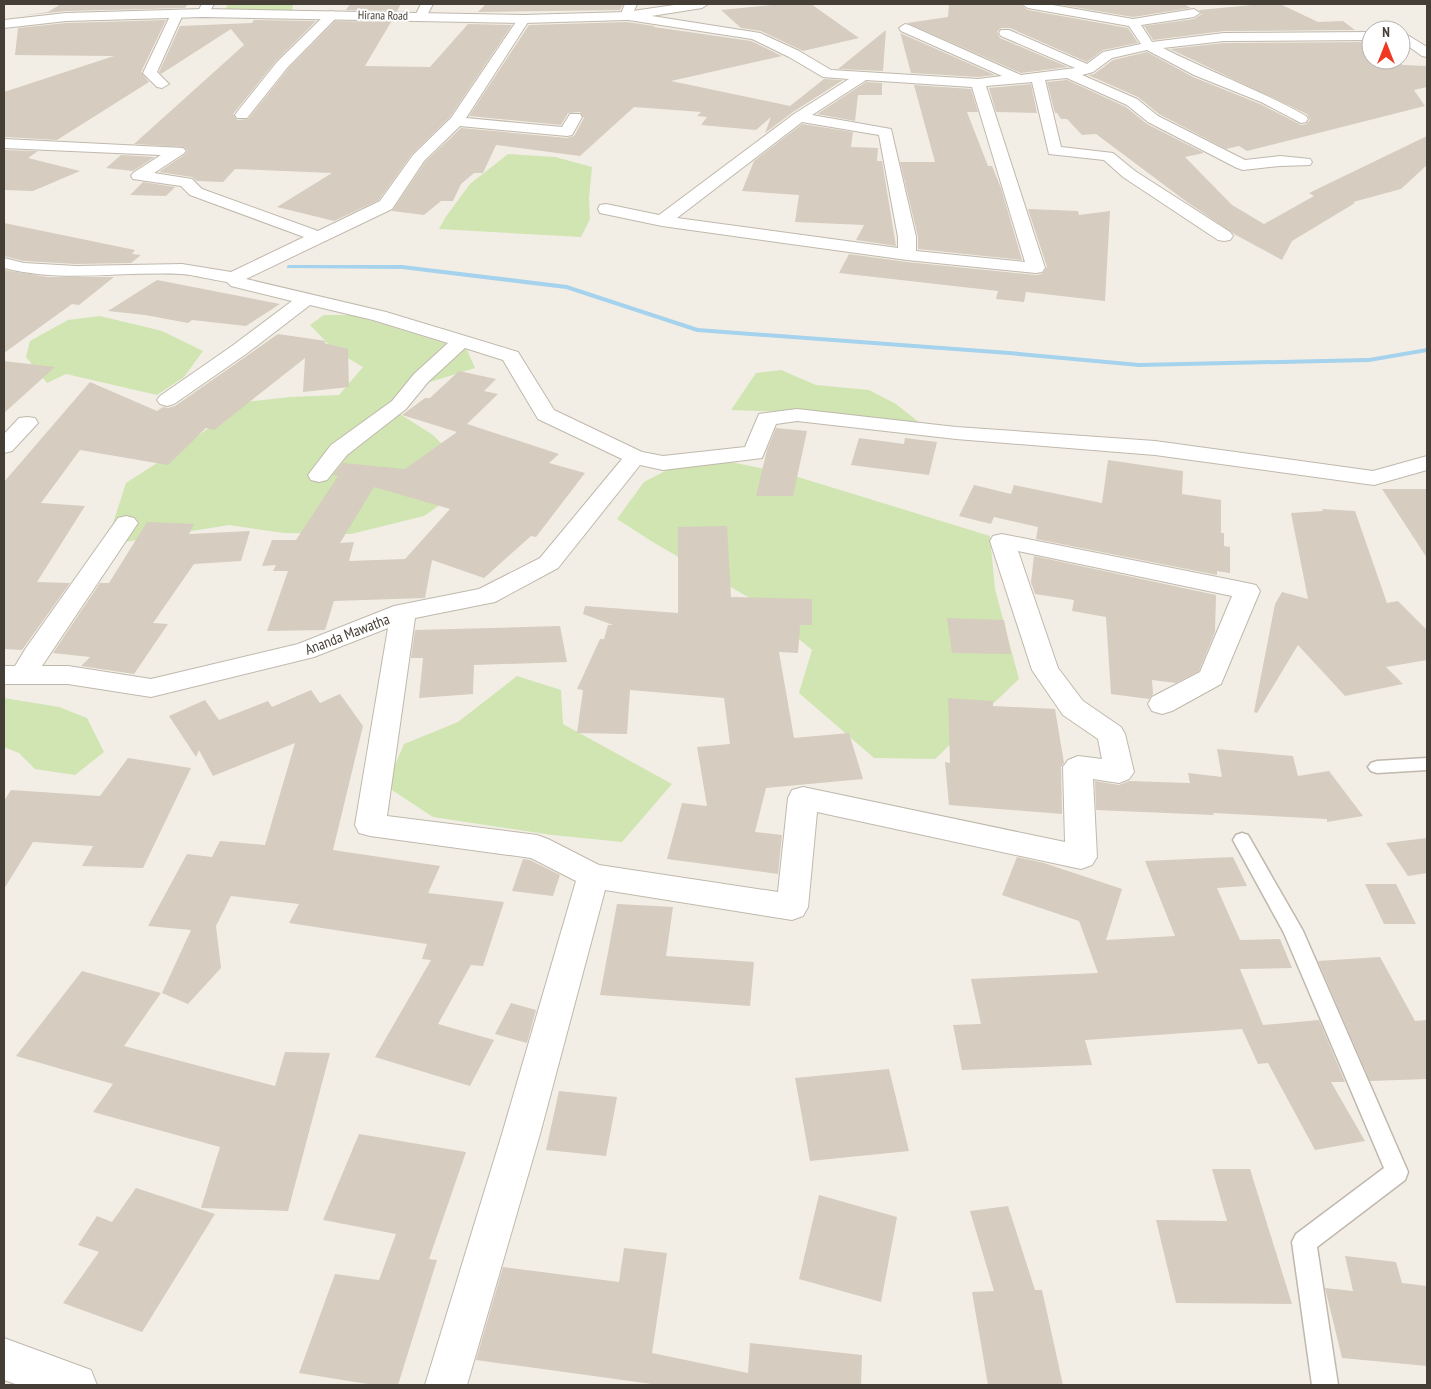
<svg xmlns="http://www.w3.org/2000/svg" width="1431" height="1389" viewBox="0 0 1431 1389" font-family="'PT Sans Narrow',sans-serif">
  <rect width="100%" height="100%" fill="#f2eee6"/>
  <path fill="#d0e5b1" d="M228,4H293L292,12L225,10Z
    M508,154L555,157L592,167L589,198L590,219L581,237L439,229L445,218L470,184Z
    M324,315H353L467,350L475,368L414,387L389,407L433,435L465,467L467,486L424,516L351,534L284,533L229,525L106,545L126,483L191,441L244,402L290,397L339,395L363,367L334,350L310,325Z
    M100,316L162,331L203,351L184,377L157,395L66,374L47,383L26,357L30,341L68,320Z
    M781,370L816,385L869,390L896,404L920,423L787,412L731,410L756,373Z
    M696,455L785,473L990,536L995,589L1019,679L935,759L874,758L799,693L812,650L748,597L656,544L617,519L644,482Z
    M517,676L561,690L563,724L672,784L622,842L552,835L433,817L386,786L404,744L458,722Z
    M4,698L59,707L87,718L104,752L75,775L35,769L19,753L4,747Z"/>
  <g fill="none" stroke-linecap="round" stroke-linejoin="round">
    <path fill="#a5d2ec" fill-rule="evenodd" d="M289,265H402L567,285L698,328L1009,351L1139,363L1369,358L1427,348V352L1369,362L1139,367L1009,355L697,332L566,289L402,269L287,268V266Z"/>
  </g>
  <path fill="#d6ccbf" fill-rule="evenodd" d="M61,4H188L185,8L66,11L19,16L48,12Z
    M350,4H401L397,11L346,10Z
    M486,4H623L620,10L478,12Z
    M782,4H811L859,38L803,51L761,31L741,28L721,10Z
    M949,4H1020L1028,10L1128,28L1138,43L1103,50L1087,62L1010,28H1001L997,32L1000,38L1068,67L1021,73L907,23L948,17Z
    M1056,4H1184L1191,8L1133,17Z
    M1263,4H1280L1318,22L1343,21L1355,30L1224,31L1153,40L1144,26L1194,19L1202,14L1199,10Z
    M166,20L141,72L149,82L57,140L4,137V92L114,56L15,55L18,28L66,23Z
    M254,20L316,21L276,61L233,114L237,120L248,119L288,69L335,21L391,22L365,66L430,67L468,24L512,25L450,117L412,154L379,200L334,221L277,207L332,173L235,169L223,182L197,181L192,177L159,172L184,155L188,151L184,147L134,144L244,45L231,29L161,74L159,72L180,26L252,23Z
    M627,22L654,26V27L751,41L782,56L671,81L790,106L824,79L843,80L793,112L765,133L771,117L756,130L701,125L707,117L697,116L701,112L634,107L580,156L496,145L483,173H474L461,184L453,201H441L424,215L392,211L425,162L461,128L567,138L574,136L584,118L580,112L568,113L561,125L469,116L529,25Z
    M886,30L883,71L838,69Z
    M900,32V33L995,75L978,77L911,73Z
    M1371,42V60H1395L1403,65L1427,66V87L1414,90L1425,106L1247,151L1239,146L1226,149L1159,114L1138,97L1088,75L1094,74L1113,60L1147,52L1193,77L1260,104L1301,125L1306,124L1310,120L1307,114L1170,49L1224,43Z
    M1067,80L1126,107L1147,124L1204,153L1185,157L1232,205L1264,224L1314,196L1309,193L1427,136V165L1401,189L1353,202L1355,203L1292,241L1282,260L1234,234L1187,202L1096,134L1082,135L1067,119H1061L1057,113H1055L1047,82Z
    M866,82L882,83V95H858L855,121L817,114Z
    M1031,84L1037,113L996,112L989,88Z
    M914,85L971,89L978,112H967L988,166H992L1001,188L1022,260L918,249V237L900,162H935Z
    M802,124L853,132L851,147L878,148L877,161H882L896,246L856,240L864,225L795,222L799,195L742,191L754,161Z
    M4,150L38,151L28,158L80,171L33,191L4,190Z
    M121,155L155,157L133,171L106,168Z
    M143,182L175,187L166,196L130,195Z
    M1028,209L1078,211L1079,215L1110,211L1105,301L1026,292L1024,302L996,299L998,291L839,273L849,254L907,262L1036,275L1042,274L1047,267Z
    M4,223L135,250L132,254L141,255L131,263L76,264L24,261L4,256Z
    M4,270L48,277H114L79,305L72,304L4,353Z
    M157,280L280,304L246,326L192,320L188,323L145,315L108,311Z
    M278,334L326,341L324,343L348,349L349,387L303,392L305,358L214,430L206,428L168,465L80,450L41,503L85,506L37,582L70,583L22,650L4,649V482L90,382L157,411L163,407L168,408L175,406Z
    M4,361L55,367L4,413Z
    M459,371L496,379L484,391L498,394L467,424L559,454L549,463L585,473L536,537L531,536L484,578L432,560L425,598L334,601L325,630L267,631L288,571H273L276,565L262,566L272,540H296L338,476L333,475L343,463L405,469L457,432L402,415L425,398H430ZM374,487L450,509L405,559L349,561L354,542L340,543Z
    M776,428L807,431L793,496H756L767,450Z
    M859,438L904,444L905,438L937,442L929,475L851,465Z
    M1108,460L1183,471L1182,494L1221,500V533H1224V546L1230,547V573L1217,571V575L1036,539L1038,527L994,517L991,524L959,516L974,485L1011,494L1014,485L1102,503Z
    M1382,489H1427V558Z
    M1322,509L1355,511L1387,603L1398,601L1427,630V660L1386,667L1403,684L1345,696L1298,645L1257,713L1254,712L1275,604L1282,592L1308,599L1291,513L1323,511Z
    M147,522L194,524L189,534L250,531L241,561L194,564L153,623L168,624L134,674L81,666L90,657L53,653L100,583H109Z
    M727,526L731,597L812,599V625H800L798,653L779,652L794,738L849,733L863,779L766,788L755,832L782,835L778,874L667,859L682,803L707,806L697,747L730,744L724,698L630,690L627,734L577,733L583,690L577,689L600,639H604L608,625H613L583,614L585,606L678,613V527Z
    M1034,556L1216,595L1215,632L1199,671L1176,683L1152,680L1153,694L1149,699L1111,694L1106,617L1072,611L1074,600L1035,594L1031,582Z
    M947,618L1004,620L1011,654L952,653Z
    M560,626L567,662L474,665L473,694L419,698L423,658H411L415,630Z
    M311,690L320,703L340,694L363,726L333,850L440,866L428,893L504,902L483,966L471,965L438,1024L494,1040L470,1086L375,1057L431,960L422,959L427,944L289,923L299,904L231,896L216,926L221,968L188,1004L162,993L191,930L148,926L187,854L212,857L220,841L265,845L295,743L213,776L199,750L196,757L169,716L205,700L219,720L268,701L272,707Z
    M948,698L993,701V706L1055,709L1064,763L1061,767L1062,814L949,805L945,762L950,763Z
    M1217,749L1293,756L1298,776L1329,771L1363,816L1327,822V819L1213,813L1214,815L1096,810L1095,781L1119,785L1129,781L1190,783L1188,773L1222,777Z
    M128,758L191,768L143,868L82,866L93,846L33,842L4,889V801L11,790L100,796Z
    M1427,838V873L1408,876L1386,843Z
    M1017,857L1044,863L1122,889L1106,940L1175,936L1145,861L1233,857L1247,886L1217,888L1240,940L1280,939L1292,968L1240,969L1263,1025L1319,1020L1345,1082H1331L1365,1141L1315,1150L1268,1063L1258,1064L1242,1029L1085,1040L1092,1065L962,1070L953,1025L981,1024L971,979L1098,973L1079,921L1002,895Z
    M523,859L530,860L560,875L553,896L512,891Z
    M1365,884H1396L1416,924H1384Z
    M617,904L673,907L666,956L754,962L750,1006L600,995Z
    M1380,957L1415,1021L1427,1020V1079L1370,1081L1318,961Z
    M82,971L161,993L124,1046L275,1086L285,1052L330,1053L288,1211L201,1208L220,1147L93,1112L113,1084L16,1056Z
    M511,1003L536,1010L527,1043L495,1034Z
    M889,1069L909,1151L810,1161L795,1078Z
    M559,1091L617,1097L606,1156L546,1150Z
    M359,1134L466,1152L429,1259L437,1260L398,1385H374L299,1373L335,1274L379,1280L396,1234L323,1220Z
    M1212,1169H1250L1292,1304L1176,1303L1156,1220L1227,1221Z
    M136,1188L215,1214L142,1332L63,1303L99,1252L78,1245L97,1216L112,1222Z
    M819,1195L897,1217L881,1302L799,1279Z
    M1008,1206L1035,1290H1042L1063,1385H988L972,1292L994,1291L970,1211Z
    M624,1248L667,1253L652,1353L748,1373L750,1343L862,1355L861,1385H659L476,1360L503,1267L619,1282Z
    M1345,1256L1396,1262L1402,1283L1427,1286V1366L1342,1358L1325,1288L1353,1291Z"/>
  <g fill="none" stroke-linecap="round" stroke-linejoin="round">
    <g stroke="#c0b8ac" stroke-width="3">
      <path id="service" d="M1427,758V770L1377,773L1371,771L1368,767L1371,763L1377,761Z
        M1242,833L1248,835L1303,931L1408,1172L1405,1180L1317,1247L1338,1385H1312L1292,1242L1296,1234L1384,1168L1284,933L1233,840L1236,835Z"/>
    </g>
    <g stroke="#c0b8ac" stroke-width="2">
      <path id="minor" d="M202,4H214L207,16L203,17L197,13Z
        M421,4H433L425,19L421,20L415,16Z
        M625,4H637L633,13L760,33L799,51L831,70L978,79L1002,76L901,31L899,28L905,24L909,25L1021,75L1075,68L1001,36L999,33L1001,30H1009L1087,64L1103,52L1141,44L1129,26L1028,8L1022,4H1047L1133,19L1194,9L1200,13L1194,17L1141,25L1152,42L1224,33L1371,32V40L1224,41L1163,48C1210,72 1260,90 1306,116L1308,119L1306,122L1301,123L1261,102L1194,75L1147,50L1112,58L1093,72L1082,75L1137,99L1158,116L1245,160L1280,156L1310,159L1312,162L1310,165L1280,166L1243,170L1237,168L1148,122L1127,105L1067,78L1045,80L1061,147L1113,153L1135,171L1230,232L1233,236L1230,240L1224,241L1218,240L1123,177L1104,160L1049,154L1032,82L986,86L1045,268L1042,272L1036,273L907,260L662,226L600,213L598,209L600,205L606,204L659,215L794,114L849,79L823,77L789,57L752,39L622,19L620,16ZM866,80L972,87L1025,262L916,251V237L891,129L812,115ZM802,122L879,135L898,237V248L677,218Z
        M177,10L183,14L157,72L169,84L162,88L157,87L143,73L171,14Z
        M332,11L338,15L336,18L287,68L247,118H237L235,115L237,112L277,62L328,12Z
        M524,15L530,19L466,118L562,127L570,114H580L582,117L572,135L567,136L460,126L424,161L392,209L246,279L386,312L518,352L554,410L642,452L663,456L745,447L759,414L797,409L956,427L1155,441L1373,471L1427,456V470L1374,485L1155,455L956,439L797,421L776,424L762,458L663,470L640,465L558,568L495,602L415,618L387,816L537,835L548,839L599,865L778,892L788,798L792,790L803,787L1065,842L1063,767L1068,760L1078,756L1102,759L1098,739L1063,715L1032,670L990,541L993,536L1002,534L1247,583L1256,585L1260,591L1221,684L1172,711L1162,714L1152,711L1148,704L1152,697L1200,672L1232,596L1018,551L1058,668L1083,701L1121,727L1125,734L1134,772L1129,779L1119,783L1093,779L1097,857L1092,865L1081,869L817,812L808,907L803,916L792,920L605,890L540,1134L467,1385H425L502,1134L576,881L531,858L370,836L359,833L355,825L388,628L314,657L151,697L68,684H4V666H15L26,648L118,518L126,516L134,518L138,523L42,666H68L151,679L298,644L394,606L479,589L540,558L622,459L538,419L503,360L465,348L428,382L406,409L347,455L327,480L319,482L311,480L308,475L331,445L392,401L414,374L448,343L373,320L310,305L246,354L174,404L167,406L160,404L157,400L160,396L232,346L292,301L231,286L227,282C212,280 196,275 181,274C122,271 62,283 4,268V258L24,263L76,266L182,264L231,272L304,237L190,195L181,186L133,179L131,176L133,173L161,155L4,148V139L183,148L186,151L183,154L154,173L192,179L202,189L318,231L380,201L413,155L451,118L520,16Z
        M1401,31L1427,47V57L1422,56L1401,41Z
        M27,417L35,418L38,423L12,451L4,453V434L19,418Z
        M4,1338L91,1370L97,1385H18L4,1380Z"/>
    </g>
    <g stroke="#c0b8ac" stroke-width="2">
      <path id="tertiary" d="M681,4H708L702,8L626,20L524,23L203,17L66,21L4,28V20L66,13L203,9L524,15L626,12Z"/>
    </g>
    <use href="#service" fill="#fff" fill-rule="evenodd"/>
    <use href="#minor" fill="#fff" fill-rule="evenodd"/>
    <use href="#tertiary" fill="#fff" fill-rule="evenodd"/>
  </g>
  <g text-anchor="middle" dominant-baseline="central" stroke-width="4" stroke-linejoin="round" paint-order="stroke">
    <g font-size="12" fill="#453e36" stroke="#fff">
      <text transform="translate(383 15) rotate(1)">Hirana Road</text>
    </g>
    <g font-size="15" fill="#453e36" stroke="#fff">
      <text transform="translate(347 634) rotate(-21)">Ananda Mawatha</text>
    </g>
  </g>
  <rect width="1431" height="1389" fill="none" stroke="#453e36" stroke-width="10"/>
  <g transform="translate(1386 45)"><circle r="24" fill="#ffffff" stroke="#b5b2af"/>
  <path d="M0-4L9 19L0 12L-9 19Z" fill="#ef3721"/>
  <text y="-8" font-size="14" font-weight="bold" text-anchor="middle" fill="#453e36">N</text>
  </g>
</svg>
